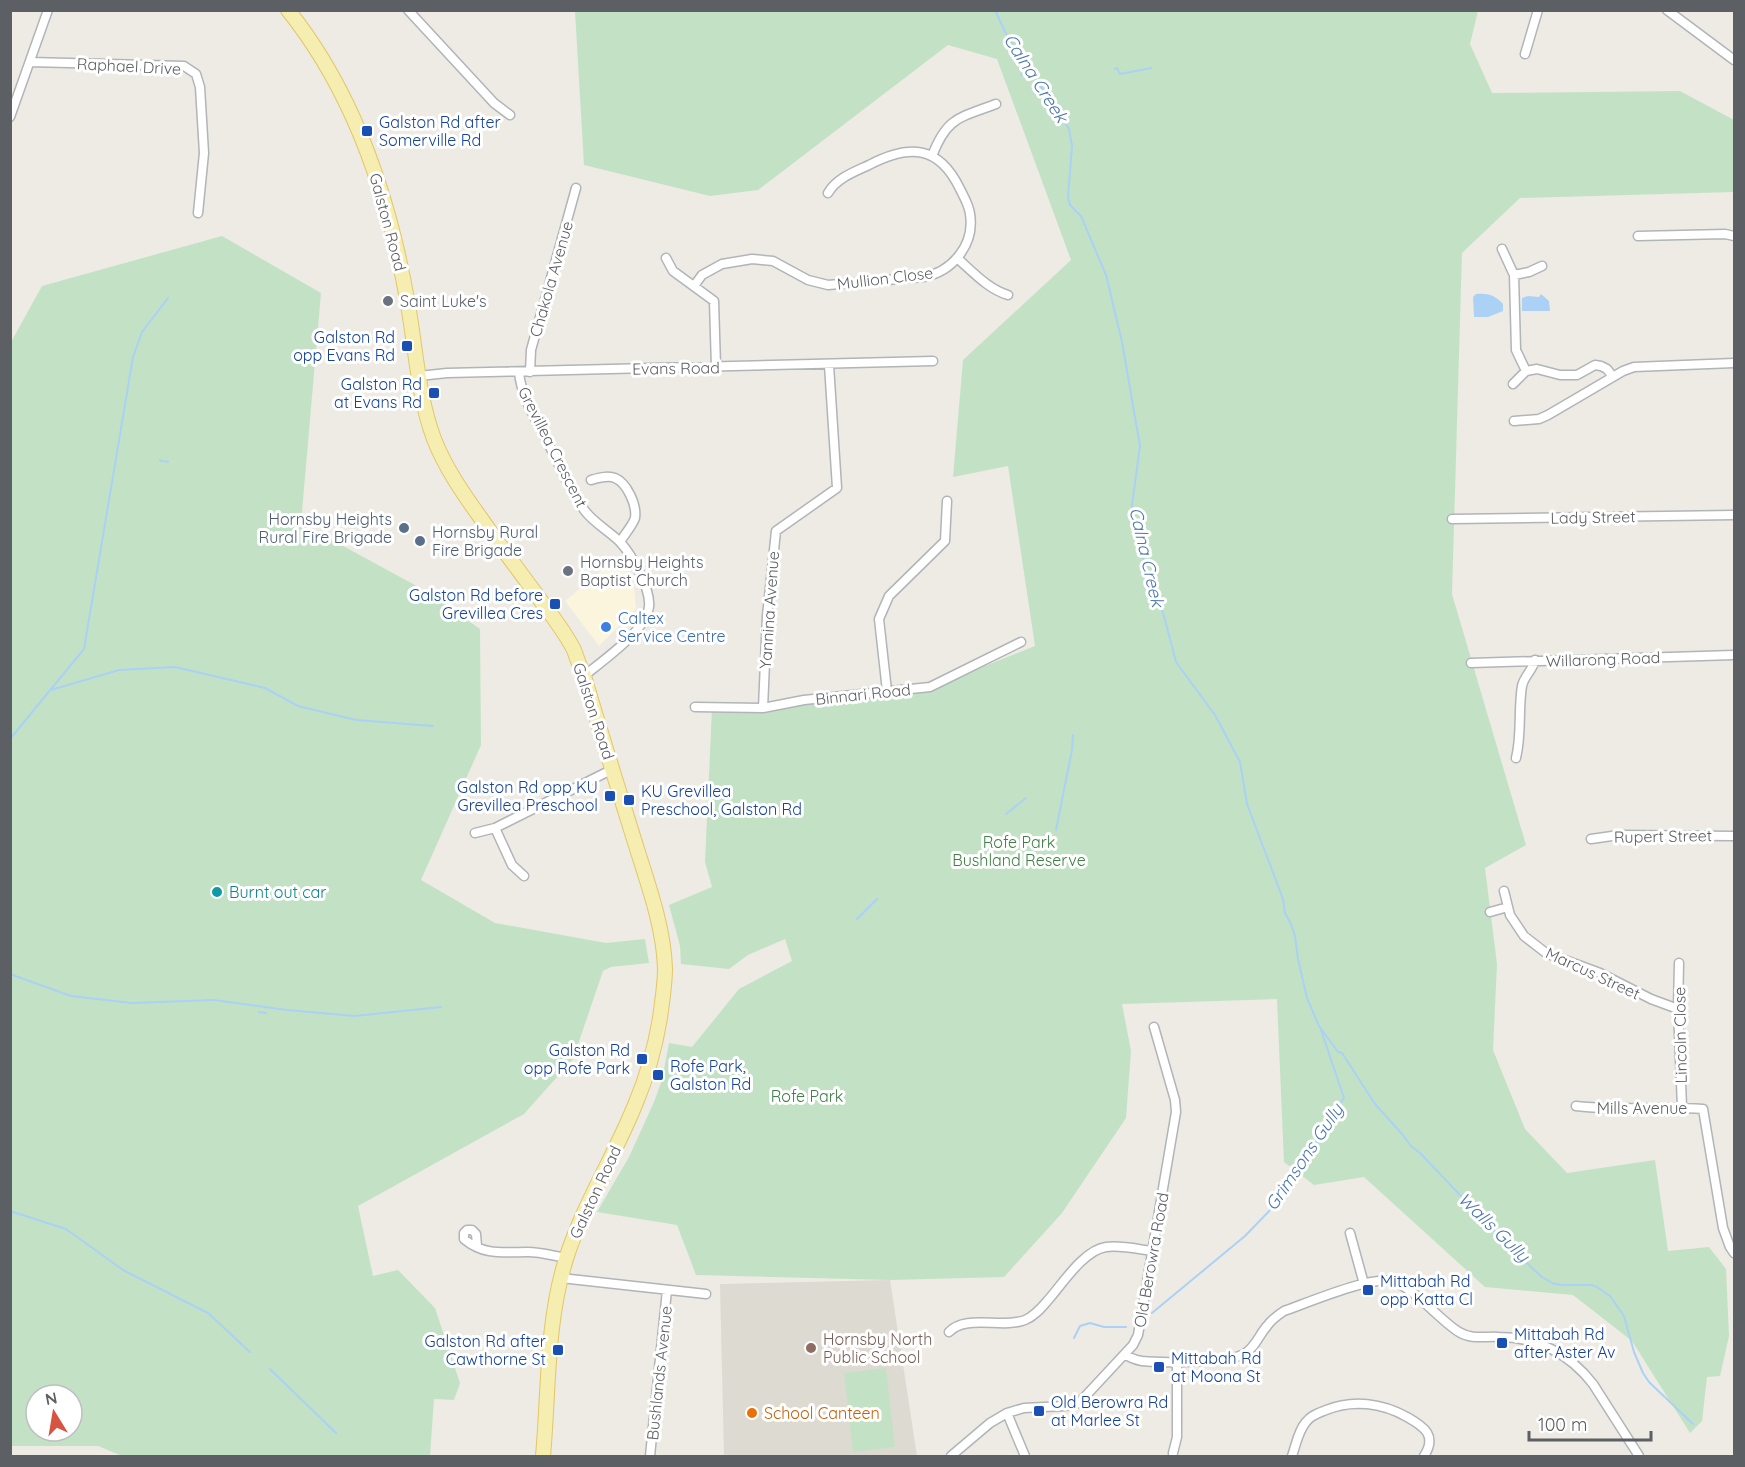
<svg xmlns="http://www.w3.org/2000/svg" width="1745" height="1467" viewBox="0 0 1745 1467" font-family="Quicksand,sans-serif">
  <rect width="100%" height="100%" fill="#edebe4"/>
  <path fill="#faf5dc" d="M617,557L634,585L636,609L599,646L565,601Z"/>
  <path fill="#dddad2" d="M890,1280L917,1456H724L720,1284Z"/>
  <path fill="#c3e2c5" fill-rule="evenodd" d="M575,11H1478L1470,44L1492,93L1680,91L1734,120V192L1520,198L1462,253L1452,594L1526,845L1485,868L1497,964L1493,1050L1525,1129L1567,1173L1655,1160L1668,1251L1709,1247L1726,1269L1729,1336L1720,1376L1707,1377L1702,1421L1690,1433L1632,1341L1573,1295L1485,1287L1364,1177L1314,1185L1284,1162L1277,999L1122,1004L1131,1051L1126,1118L1062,1213L1004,1277L890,1280L696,1275L677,1225L597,1212L629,1157L654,1102L662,1080L669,1043L692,1047L739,989L792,961L785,939L748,955L729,969L681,964L680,946L669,905L712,887L705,862L712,709L930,688L1035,646L1008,466L953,477L963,360L1071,260L997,59L948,45L758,190L710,196L584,165Z
    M222,236L321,293L301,523L424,590L480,629L481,745L421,880L495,923L606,943L645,939L649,963L611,967L603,971L573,1059L524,1114L358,1206L373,1276L398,1270L435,1308L460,1383L454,1400L434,1399L430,1456H122L98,1446H11V342L42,286ZM36,1395H72V1431H36Z
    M886,1368L895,1447L853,1452L844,1373Z"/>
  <path fill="#abd1f5" d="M1476,294C1488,293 1495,295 1503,304V311L1488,317H1474L1473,297Z
    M1541,294L1549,301L1550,311H1522V298L1528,296L1539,297Z"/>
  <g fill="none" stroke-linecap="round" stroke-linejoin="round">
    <path stroke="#abd1f5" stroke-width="2" d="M995,10L1007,36L1069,129L1072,146L1068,197L1070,205L1081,216L1106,275L1122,342L1140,446L1132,505L1138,537L1148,576L1164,616L1176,662L1215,715L1240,762L1247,804L1283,899L1285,913L1291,924L1295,936L1298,959L1307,998
      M1115,69L1117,68L1120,74L1151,68
      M1021,75L1028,71
      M160,460L162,461
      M164,461L168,462
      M51,690L119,670L175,667L265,688L298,706L356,720L433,726
      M10,739L84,649L133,357L142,332L168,298
      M1006,814L1026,798
      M1056,830L1072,750L1073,735
      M857,919L877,899
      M10,974L71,996L132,1003L214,1000L287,1010L355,1016L441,1007
      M1307,998L1319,1026L1338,1052L1342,1053L1375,1104L1402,1134L1411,1146L1420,1153L1499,1236L1531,1267L1542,1277L1554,1284L1564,1285H1591L1597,1287L1610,1296L1624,1316L1634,1352L1643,1373L1649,1382L1693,1424
      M259,1012L266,1013
      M10,1211L66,1229L123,1270L208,1313L250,1352
      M1152,1313L1245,1236L1274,1206L1344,1098L1321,1030
      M1074,1338L1080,1326L1090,1323L1104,1327H1126
      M270,1369L336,1433"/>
    <g stroke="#b1b4b8" stroke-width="11">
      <path id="minor" d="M408,10L494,103L510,115
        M1667,10L1734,60
        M1525,54L1538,10
        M30,62L184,66L196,74L200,87L204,153L198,213
        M10,117L48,10
        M932,156C947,117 959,118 996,104
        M1638,236L1725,234L1734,236
        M1502,249L1514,275L1516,350L1526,371
        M666,258L673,271L714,301L716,367
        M957,258C973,272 988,289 1008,295
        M1514,275L1529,272L1542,266
        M694,286L702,275L722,264L752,259L773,261L808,280L828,285L923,277C952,272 975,245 970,214C969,205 964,197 960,189C939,145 909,144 869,165C854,172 837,178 828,193
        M519,372C521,397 537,421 548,443C560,466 570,491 585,511C594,523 609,531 620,542C632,555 651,589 649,607C646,631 602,661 584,676
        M530,372L531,350L576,188
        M419,376L447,373L933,361
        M1513,384L1526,371L1537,369L1560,375H1577L1595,365L1601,366L1607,369L1613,377
        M1514,421L1539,419L1548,415L1623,371L1634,367L1734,363
        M591,480C598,478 608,475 615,478C627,483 637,505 635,518C633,525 624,535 620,542
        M1452,519L1734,515
        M1471,663L1734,655
        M887,691L879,619L889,596L945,541L947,501
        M695,707L763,708L804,700L930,687L1021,642
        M763,708L767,616L776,531L837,488L829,365
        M1516,758C1522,734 1518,710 1522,686C1524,676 1533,670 1535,660
        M475,833L495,828
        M1591,839L1619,835L1734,836
        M524,876L512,865L495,828L613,769
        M1504,891L1510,915L1524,936L1546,953L1600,973L1651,999L1678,1009
        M1490,912L1508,907
        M1679,963L1678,1009L1682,1107
        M1576,1106C1618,1111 1660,1106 1703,1109L1723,1228L1730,1247L1734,1253
        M1350,1233L1364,1284
        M477,1246L476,1234L472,1230H467L464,1233V1239C484,1256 504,1252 528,1252C541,1252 554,1256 567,1258
        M561,1278L706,1294
        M949,1332C966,1314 1002,1329 1025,1320C1035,1316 1042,1307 1049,1299C1063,1283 1084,1250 1106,1247C1121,1245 1137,1249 1152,1251
        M1125,1354C1130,1358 1136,1360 1142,1361C1161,1363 1228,1363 1244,1354C1255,1348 1259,1335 1267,1326C1272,1319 1278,1315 1284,1311C1307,1303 1368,1277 1390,1281C1411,1284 1439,1320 1459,1332C1472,1340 1485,1336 1499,1337C1537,1337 1570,1354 1593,1384L1639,1456
        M1007,1413L1025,1456
        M1173,1453L1177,1437V1362
        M650,1456L667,1290
        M951,1456L990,1423L1007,1413L1024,1408L1064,1406L1079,1403L1133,1345L1138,1335L1176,1112L1175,1100L1154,1027
        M1292,1456C1296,1445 1298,1431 1306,1422C1311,1415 1319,1413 1326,1410C1353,1399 1382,1403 1407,1417C1425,1427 1437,1436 1424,1456"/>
    </g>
    <g stroke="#e2c668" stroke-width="16">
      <path id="primary" d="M288,10C356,95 390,200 408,305C416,350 418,396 434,439C445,467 462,492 480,517C498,543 517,568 536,594C549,612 564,630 574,650C577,659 580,667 584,676C601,734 619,791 637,849C649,887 664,929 665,969C665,985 662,1002 660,1018C655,1048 647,1077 635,1105C614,1157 583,1205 566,1259C546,1323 549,1390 543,1456"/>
    </g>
    <use href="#minor" stroke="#fff" stroke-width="8"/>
    <use href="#primary" stroke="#f6eeb0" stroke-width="14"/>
  </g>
  <g fill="#1a4fb4" stroke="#fff" stroke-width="2">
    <rect x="361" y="125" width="12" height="12" rx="3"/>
    <rect x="401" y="340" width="12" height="12" rx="3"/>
    <rect x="428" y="387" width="12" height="12" rx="3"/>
    <rect x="549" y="598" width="12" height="12" rx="3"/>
    <rect x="604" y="790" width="12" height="12" rx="3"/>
    <rect x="623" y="794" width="12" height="12" rx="3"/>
    <rect x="636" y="1053" width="12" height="12" rx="3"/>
    <rect x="652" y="1069" width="12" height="12" rx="3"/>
    <rect x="1362" y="1284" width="12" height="12" rx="3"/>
    <rect x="1496" y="1337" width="12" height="12" rx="3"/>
    <rect x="552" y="1344" width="12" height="12" rx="3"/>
    <rect x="1153" y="1361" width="12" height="12" rx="3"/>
    <rect x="1033" y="1405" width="12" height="12" rx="3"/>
  </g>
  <g fill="#6b7280" stroke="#fff" stroke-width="2">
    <circle cx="388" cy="301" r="6"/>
    <circle cx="568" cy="571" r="6"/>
  </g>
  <g fill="#5c6f8a" stroke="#fff" stroke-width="2">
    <circle cx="404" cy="528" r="6"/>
    <circle cx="420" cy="541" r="6"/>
  </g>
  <circle fill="#3f7fe0" stroke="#fff" stroke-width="2" cx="606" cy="627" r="6"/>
  <circle fill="#0f9aa8" stroke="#fff" stroke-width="2" cx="217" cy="892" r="6"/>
  <circle fill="#8d6e63" stroke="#fff" stroke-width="2" cx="811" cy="1348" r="6"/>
  <circle fill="#e8710a" stroke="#fff" stroke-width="2" cx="752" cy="1413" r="6"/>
  <g text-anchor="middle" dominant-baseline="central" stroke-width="6" stroke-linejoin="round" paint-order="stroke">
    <g font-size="16" fill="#5c5f63" stroke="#fff">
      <text transform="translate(129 66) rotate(3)">Raphael Drive</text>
      <text transform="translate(388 222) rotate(75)">Galston Road</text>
      <text transform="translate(885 278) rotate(-7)">Mullion Close</text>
      <text transform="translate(551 279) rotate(-74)">Chakola Avenue</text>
      <text transform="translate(676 368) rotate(-1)">Evans Road</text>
      <text transform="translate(553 447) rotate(63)">Grevillea Crescent</text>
      <text transform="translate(1593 517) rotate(-1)">Lady Street</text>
      <text transform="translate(769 610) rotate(-86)">Yannina Avenue</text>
      <text transform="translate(1603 659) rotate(-2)">Willarong Road</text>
      <text transform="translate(863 694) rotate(-6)">Binnari Road</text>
      <text transform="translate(594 711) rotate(72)">Galston Road</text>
      <text transform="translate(1663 836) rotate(-1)">Rupert Street</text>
      <text transform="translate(1593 973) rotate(25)">Marcus Street</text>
      <text transform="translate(1680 1035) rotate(-91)">Lincoln Close</text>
      <text x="1642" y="1108">Mills Avenue</text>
      <text transform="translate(595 1192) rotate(-65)">Galston Road</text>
      <text transform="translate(1151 1260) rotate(-80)">Old Berowra Road</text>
      <text transform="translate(659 1373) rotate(-84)">Bushlands Avenue</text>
    </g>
    <g font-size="16" fill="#164399" stroke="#fff" text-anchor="start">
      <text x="379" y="122">Galston Rd after<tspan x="379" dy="18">Somerville Rd</tspan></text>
      <text x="395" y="337" text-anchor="end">Galston Rd<tspan x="395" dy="18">opp Evans Rd</tspan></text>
      <text x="422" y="384" text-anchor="end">Galston Rd<tspan x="422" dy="18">at Evans Rd</tspan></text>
      <text x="543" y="595" text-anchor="end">Galston Rd before<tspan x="543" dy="18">Grevillea Cres</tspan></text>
      <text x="598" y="787" text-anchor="end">Galston Rd opp KU<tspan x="598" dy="18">Grevillea Preschool</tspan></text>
      <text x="641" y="791">KU Grevillea<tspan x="641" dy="18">Preschool, Galston Rd</tspan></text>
      <text x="630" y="1050" text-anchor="end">Galston Rd<tspan x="630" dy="18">opp Rofe Park</tspan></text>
      <text x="670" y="1066">Rofe Park,<tspan x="670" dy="18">Galston Rd</tspan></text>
      <text x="1380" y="1281">Mittabah Rd<tspan x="1380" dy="18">opp Katta Cl</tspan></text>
      <text x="1514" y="1334">Mittabah Rd<tspan x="1514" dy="18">after Aster Av</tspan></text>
      <text x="546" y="1341" text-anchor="end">Galston Rd after<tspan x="546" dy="18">Cawthorne St</tspan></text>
      <text x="1171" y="1358">Mittabah Rd<tspan x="1171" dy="18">at Moona St</tspan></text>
      <text x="1051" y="1402">Old Berowra Rd<tspan x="1051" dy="18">at Marlee St</tspan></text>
    </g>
    <g font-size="16" fill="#5b616d" stroke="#fff" text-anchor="start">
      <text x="400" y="301">Saint Luke's</text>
      <text x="580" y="562">Hornsby Heights<tspan x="580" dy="18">Baptist Church</tspan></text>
    </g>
    <g font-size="16" fill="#4e5e75" stroke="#fff" text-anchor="end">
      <text x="392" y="519">Hornsby Heights<tspan x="392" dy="18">Rural Fire Brigade</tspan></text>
      <text x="432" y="532" text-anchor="start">Hornsby Rural<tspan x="432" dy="18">Fire Brigade</tspan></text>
    </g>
    <g font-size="16" fill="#366cbe" stroke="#fff" text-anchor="start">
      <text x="618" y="618">Caltex<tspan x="618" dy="18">Service Centre</tspan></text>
    </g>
    <g font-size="16" fill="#3e8045" stroke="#fff">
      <text x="1019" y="842">Rofe Park<tspan x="1019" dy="18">Bushland Reserve</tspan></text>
      <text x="807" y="1096">Rofe Park</text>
    </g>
    <g font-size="16" fill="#0d838f" stroke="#fff" text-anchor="start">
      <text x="229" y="892">Burnt out car</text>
    </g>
    <g font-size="16" fill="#785e54" stroke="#fff" text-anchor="start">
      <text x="823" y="1339">Hornsby North<tspan x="823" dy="18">Public School</tspan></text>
    </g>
    <g font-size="16" fill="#c56008" stroke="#fff" text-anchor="start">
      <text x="764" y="1413">School Canteen</text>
    </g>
    <g font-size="18" font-style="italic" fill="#4e78ae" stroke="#fff">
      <text transform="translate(1036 78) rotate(57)">Calna Creek</text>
      <text transform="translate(1147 557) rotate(77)">Calna Creek</text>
      <text transform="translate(1304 1157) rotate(-56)">Grimsons Gully</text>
      <text transform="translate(1494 1227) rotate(44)">Walls Gully</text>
    </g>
  </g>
  <rect width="1745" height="1467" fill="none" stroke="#5c5f63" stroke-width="24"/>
  <g transform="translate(54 1413) rotate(349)"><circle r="28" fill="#ffffff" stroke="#bebfc1" stroke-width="1.5"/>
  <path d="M0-4.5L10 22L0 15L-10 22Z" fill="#d65441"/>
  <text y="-9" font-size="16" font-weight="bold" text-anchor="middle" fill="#5c5f63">N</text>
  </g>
  <path d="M1529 1431v9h122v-9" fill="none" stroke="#5c5f63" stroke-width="3"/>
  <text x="1538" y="1431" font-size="18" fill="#5c5f63" stroke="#ffffff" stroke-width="4.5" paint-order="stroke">100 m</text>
</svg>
